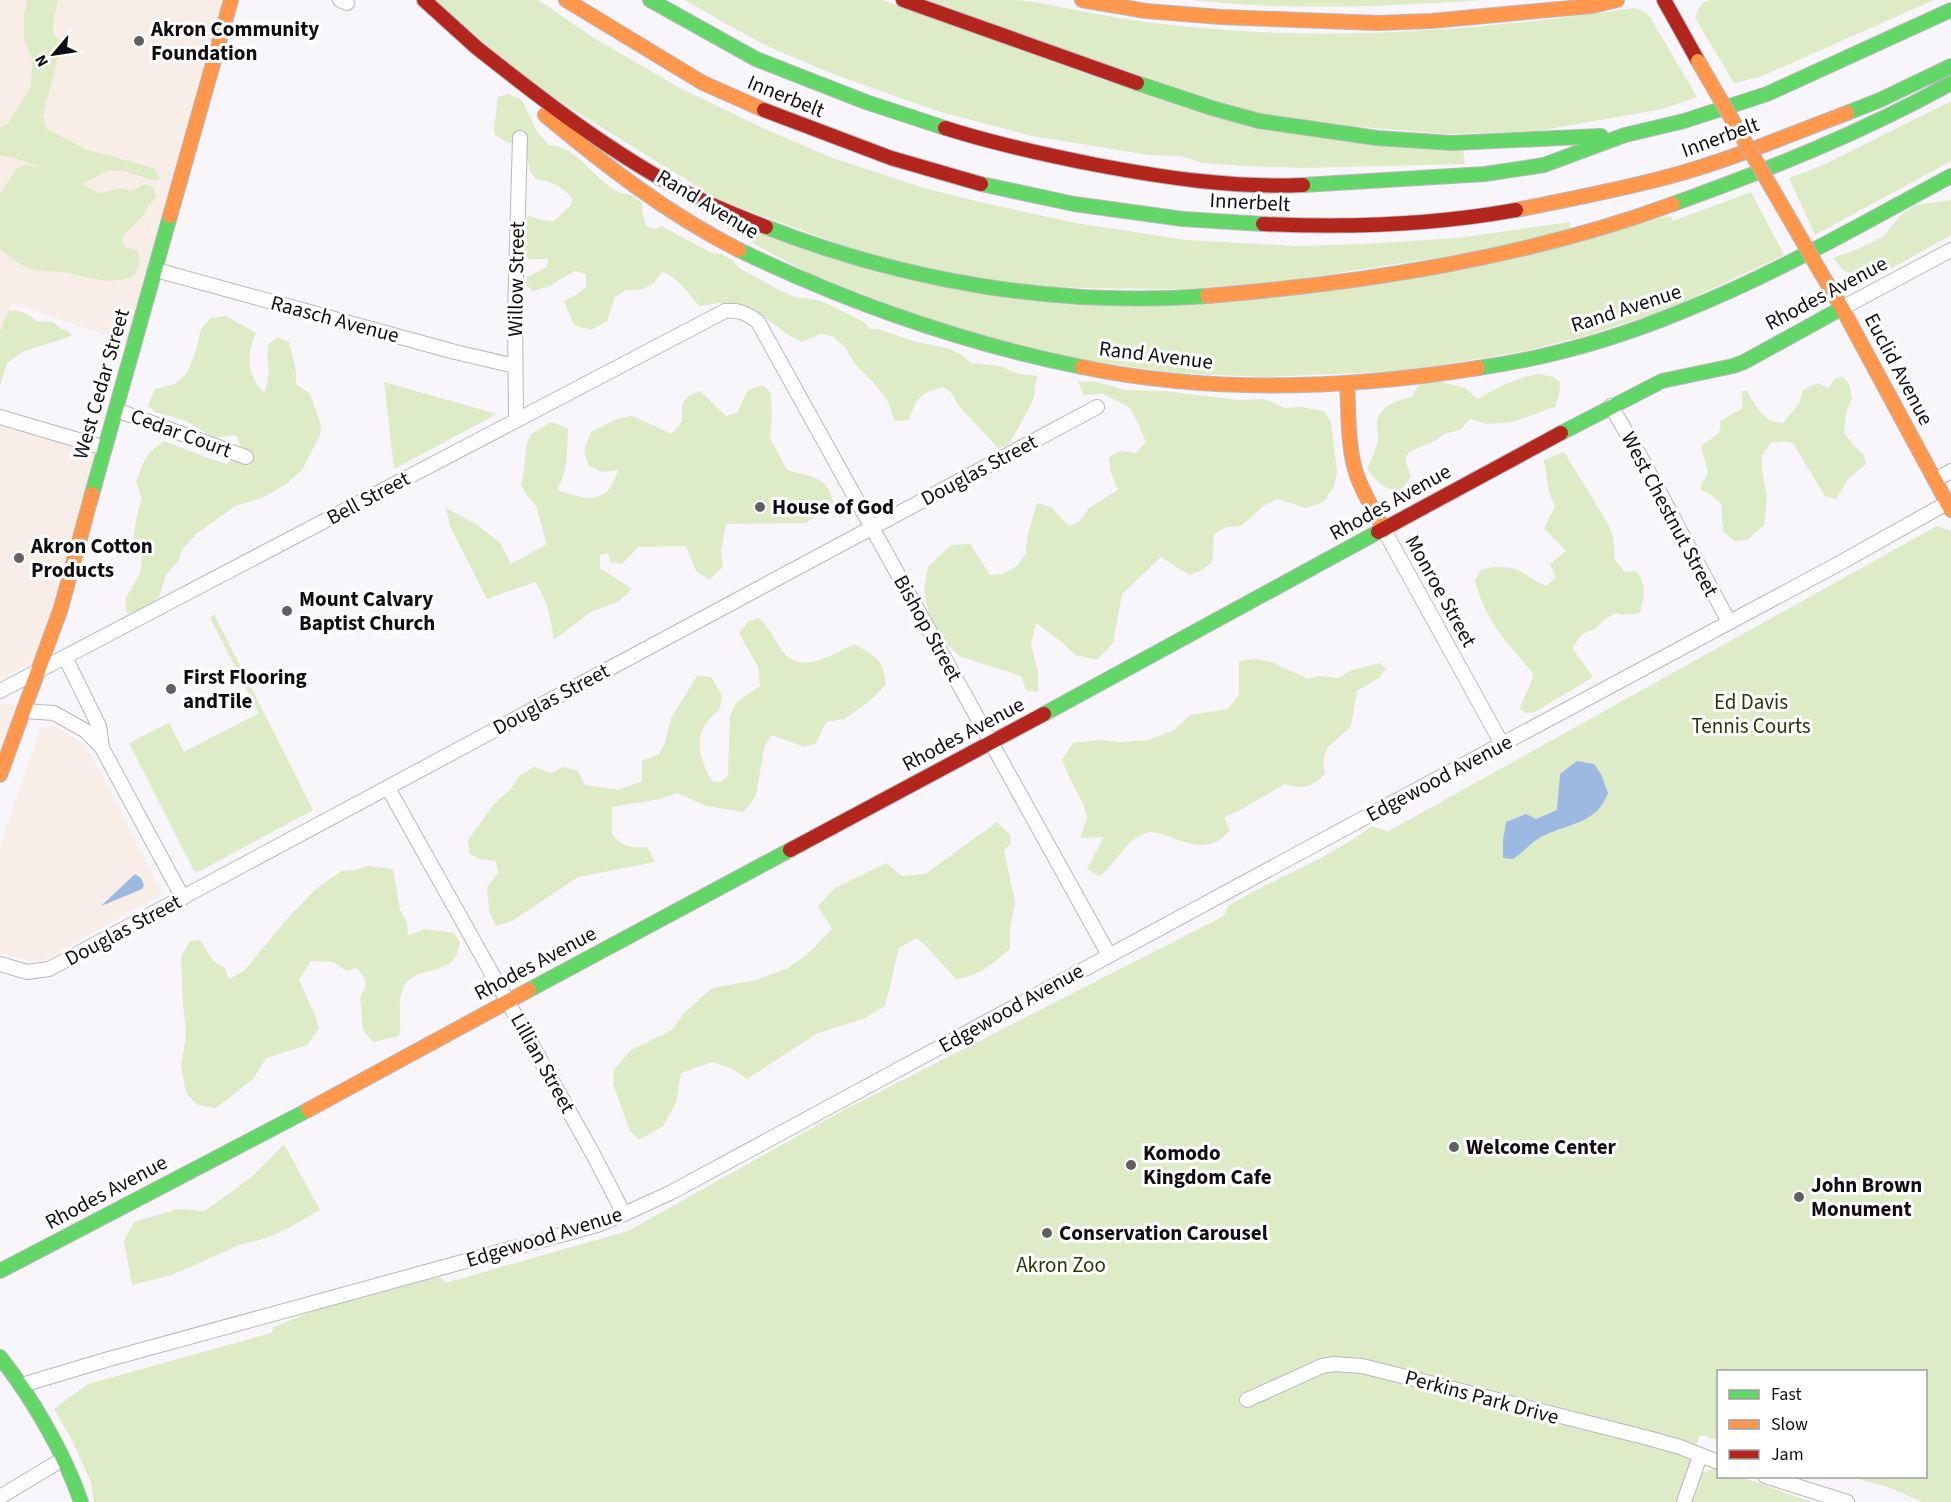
<svg xmlns="http://www.w3.org/2000/svg" width="1951" height="1502" viewBox="0 0 1951 1502" font-family="'Source Sans 3',sans-serif">
  <rect width="100%" height="100%" fill="#f8f5fb"/>
  <path fill="#f9eee7" d="M0,0H222L129,343L12,303L0,339Z
    M0,410L100,437L40,657L0,680Z
    M7,703L13,704L17,708L0,750V704Z
    M55,726L84,744L99,769L162,894L41,962L28,961L0,952V847L40,729Z"/>
  <path fill="#deebc7" d="M27,0H58L53,22L54,36L62,42L43,116L46,128L85,149L154,168L160,177L157,181L123,171L109,170L82,184L99,193L123,188L131,191L146,184L153,187L156,196L153,202L149,204C143,221 130,225 121,240L127,248L137,249L140,261L135,275C109,288 86,275 61,272C51,271 41,272 32,269C21,266 9,257 0,249V193L17,168L24,165L41,167L11,157L0,156V128L8,123L31,86L32,58L24,39V15Z
    M435,0H538L594,38L678,87L767,130L833,158L924,188L980,202L1076,223L1186,240L1296,246L1364,244L1458,238L1570,222L1571,229L1491,249L1230,290L1020,287L881,259L719,200L533,85Z
    M685,0H882L1106,81L1463,149L1465,164L1302,168L1246,166L1202,163L1182,156L1149,155L1032,136L937,111L833,74L769,47L728,25Z
    M925,0C955,0 986,0 1016,0C1043,2 1073,10 1101,15C1147,23 1194,28 1240,31C1372,39 1503,27 1634,8L1643,11L1650,17L1697,97L1662,109L1538,131L1446,134L1302,122L1205,98Z
    M1192,0H1481C1383,7 1290,11 1192,0Z
    M1711,0H1934L1760,77L1734,83L1695,18L1702,3Z
    M508,94L522,100L537,132L549,145C575,145 595,179 616,191C621,194 625,193 630,195C634,196 638,200 642,203V211L646,226L654,229L661,226L712,253L722,254L732,260L739,268L781,291L794,297L816,300L828,304L864,322L870,329H878L913,341L951,349L960,354L971,363L1001,366L1015,373L1038,376C1034,384 1036,391 1033,399C1031,405 1010,444 1007,446C1004,447 1001,447 998,448L959,406L951,392L942,387C920,393 916,399 909,420L895,421L887,400L872,381L855,364L844,346L832,336L820,334L802,342C784,335 772,320 755,311C744,306 729,303 718,303C711,304 706,306 699,306C688,293 678,277 662,272L654,283L643,289L626,290L615,297L607,321L591,330L574,325L564,301L576,295L586,287V274L575,271L547,287L533,291L526,285L527,277L547,267L548,259H528L525,254L524,220L529,216L541,220L554,221L571,205L572,198C561,186 551,181 536,179L530,171L525,148L507,142L495,135L494,129L498,97Z
    M1951,101V161L1815,235L1789,178L1821,166Z
    M1751,192L1784,255L1669,309L1585,336L1525,351L1405,371L1265,377L1176,373L1082,360L945,326L811,274L776,256L714,220L717,214L878,270L1175,304L1671,216L1673,221Z
    M1951,200V235L1869,281L1843,270L1833,258L1858,249L1883,237L1900,216L1915,205Z
    M14,310L23,312L37,321L53,322L62,329L67,330L72,336L22,352L7,363L0,385V331L8,311Z
    M226,316L256,333C246,357 246,373 264,393C272,375 266,363 268,345L277,337L289,342L296,371V384L310,394L321,425L320,435L302,470L285,485L262,498L235,506L196,534L183,549L178,561L166,575L159,597L141,611L127,613L125,599L140,574L143,550L133,540L137,515L142,499L136,482L142,465L151,451L164,441L208,458L227,464L242,450L236,435L214,438L186,421L155,412L148,406L155,389L175,384L187,373L196,351L201,329L211,318Z
    M1539,374L1554,377L1560,383L1559,396L1555,407L1512,422L1487,424L1470,419L1460,430L1444,434L1436,440L1409,452L1405,459L1411,477L1401,491C1385,490 1375,482 1367,468C1372,459 1377,448 1378,437C1379,433 1376,428 1377,423C1379,406 1397,400 1412,397L1417,387L1427,378L1465,388L1478,399C1496,388 1517,377 1539,374Z
    M1842,376L1849,384L1852,399L1846,412L1844,433L1854,446L1863,454L1866,464L1848,479L1836,499L1825,496L1793,443L1784,441L1771,443L1762,455V469L1767,498L1764,525L1747,540L1734,541L1723,531L1721,504L1710,494L1701,490V486L1708,473L1701,447C1710,437 1723,437 1720,421L1743,408L1742,391H1747C1755,405 1764,423 1783,423L1799,404L1803,390L1818,383L1828,388L1835,379Z
    M1093,381L1125,390L1164,391L1238,400L1265,399L1284,408L1301,407L1324,411L1331,423L1334,446L1337,473L1334,487L1323,502L1306,508L1277,499L1265,505L1241,526L1226,527L1214,534C1211,560 1220,564 1189,575L1161,557L1122,594L1113,643L1097,660L1075,655L1063,643L1036,623L1031,645L1038,671V692L1026,690L1021,676L959,656L944,641L930,621L924,590L928,567L951,545L970,544L990,575L1002,574L1017,566L1025,555L1028,534L1037,503L1051,507L1069,526L1080,521L1089,508L1118,490L1110,470L1109,457L1120,451L1136,453L1146,442L1137,421L1129,407L1103,394L1084,395L1078,382Z
    M384,382L497,414L394,469Z
    M763,385L771,393L772,417L770,438L787,470C815,478 827,475 835,507L821,513L806,523L726,524L721,552L723,567L709,580L696,571L686,546L638,547L622,564L610,562L608,553L600,555V568L632,589L618,602L592,611L554,640C551,617 548,602 535,582L487,599L450,526L446,508L476,524L500,543L511,564L547,544L536,506L527,496L521,485C527,467 522,452 531,434L551,422L568,428C567,449 568,472 557,490C587,500 608,506 618,470L603,472L589,466L584,451L591,432L617,419L632,416L672,434L682,421V404L688,396L700,391L726,416L737,413L748,390Z
    M1564,452L1607,522L1613,536L1615,560L1625,572L1636,571C1647,583 1644,598 1640,613L1623,615L1616,613L1605,619L1595,629L1582,634L1572,648L1593,677L1535,712L1526,713L1520,709C1523,696 1532,686 1533,673C1508,644 1484,619 1475,580L1481,570C1495,566 1512,565 1525,574C1533,579 1538,583 1547,586L1556,577L1550,564L1566,551L1544,528L1555,507L1549,492L1544,460Z
    M1937,526L1951,531V1502H1922L1888,1487L1851,1477L1926,1476V1372H1718V1440L1700,1435L1676,1502H94L91,1482L72,1440L54,1409L88,1384L271,1333L274,1327L320,1308L427,1279L440,1277L445,1283L628,1231L844,1110L1224,916L1228,906C1275,878 1328,859 1372,826L1385,830L1387,832Z
    M214,614L313,810L198,872L194,871L192,867L129,743L169,723L184,752L259,713L210,618Z
    M758,618C770,628 772,636 780,648C799,678 832,654 855,644C877,658 883,658 886,685L866,704L844,719L826,722L816,743L805,747L771,735L764,748L756,796L744,812L706,806L677,793L660,799L612,807V834C623,848 630,848 647,847L655,862L578,877L512,921L496,926L489,911L487,887L498,873L496,861L479,859L469,853L468,840L494,804L510,790L520,775L534,767L551,773L563,767L578,771L585,785L618,790L642,781V761L659,754L665,743L671,718L697,676L711,677L722,695C722,699 721,705 719,709C717,714 709,717 706,723C693,742 702,763 712,781L721,782L728,775L730,716L737,702L760,686L758,667L739,633L748,622Z
    M1256,659L1272,662L1308,679L1319,676L1338,678L1352,670L1380,663L1386,669L1379,678L1357,691L1351,726L1327,748L1323,762L1325,774C1311,787 1304,790 1285,784L1238,811L1224,817L1230,830C1226,834 1221,840 1216,842C1188,854 1162,825 1143,834C1122,844 1117,863 1100,876L1087,869L1104,837L1080,838L1087,818L1084,806L1071,781L1062,760L1073,743L1100,740L1121,742L1149,740L1174,730L1190,715L1228,709L1239,694V661Z
    M997,822L1010,835L1011,843L1004,851L1015,902L1010,930V949C992,964 980,976 956,979L926,946L917,938L899,948L885,1006L865,1018L816,1034L747,1079L733,1069L713,1062L681,1073L676,1103L663,1126L639,1140L630,1131L613,1084L614,1070L631,1050L672,1030L684,1013L712,988L757,980L788,968L810,952L832,929L818,906L835,888L886,863L902,876L925,874Z
    M367,866L393,869L400,910L407,922L408,936L424,929L454,933L460,942C459,946 458,952 456,956C446,975 415,967 405,985C395,1002 403,1019 399,1036L373,1042L363,1030L360,999L366,984L362,974L356,968L347,971L333,962L311,961L299,980L315,1015L319,1028L307,1045L266,1058L253,1079L216,1108L198,1105L186,1093L181,1066L186,1036L183,1003L181,957L190,941L200,940L213,961L224,967L229,979L244,971L286,920L316,889L342,871L355,870Z
    M284,1144L320,1210L285,1230L263,1239L239,1245L172,1275L132,1285L124,1241L134,1222L178,1209L205,1211L253,1176Z
    M1717,1468L1718,1469V1476L1741,1477L1812,1502H1689L1703,1472Z"/>
  <path fill="#9bb9e1" d="M1577,761L1594,764L1601,774L1608,793C1597,824 1569,823 1543,836C1532,841 1524,852 1513,859L1503,858V840L1506,822L1526,814L1536,819L1557,810L1560,774Z
    M135,874L141,878L144,885L142,889L101,906Z"/>
  <g fill="none" stroke-linecap="round" stroke-linejoin="round">
    <g stroke="#bab7bd" stroke-width="16">
      <path id="street" d="M340,0L347,3
        M156,270L455,352L515,366
        M1842,308L1951,250
        M1611,406L1640,456L1729,622
        M116,410L246,457
        M0,417L105,448
        M516,420L515,315L520,138
        M1935,480L1951,471
        M1384,530L1502,744
        M65,657L99,726L102,748
        M0,691L725,311C740,310 747,313 758,322L1109,955
        M25,711L54,713L86,731L102,748L183,898
        M388,788L593,1154L624,1214
        M0,964L27,972L49,969L1097,407
        M22,1385L109,1359L597,1225L624,1214L670,1193L1325,839L1840,563L1947,503
        M1247,1400L1322,1366L1334,1364L1362,1366L1648,1438L1680,1447L1718,1462
        M1765,1476L1847,1502
        M0,1497L63,1459
        M1684,1502L1700,1456"/>
    </g>
    <g stroke="#bab7bd" stroke-width="16">
      <path id="fast" d="M650,0L756,59L866,102L945,128
        M1137,83L1212,108L1259,121L1377,138L1452,143L1601,136
        M1847,113L1880,100L1951,66
        M981,184L1074,204L1183,219L1263,224
        M1303,185L1485,174L1544,165L1625,135L1684,121L1767,94L1951,10
        M1673,204C1768,170 1863,132 1951,83
        M766,227C907,282 1057,307 1207,296
        M739,250C849,303 963,343 1082,367
        M1478,368C1548,358 1618,338 1683,311C1776,274 1863,223 1951,176
        M1561,433L1662,381L1733,366L1744,362L1842,308
        M92,494L170,216
        M1044,714L1378,532
        M529,990L790,850
        M0,1271L308,1110
        M0,1357C32,1398 64,1452 81,1502"/>
    </g>
    <g stroke="#bab7bd" stroke-width="16">
      <path id="slow" d="M566,0L703,83L764,110
        M1082,0L1146,11L1221,17L1378,23L1431,21L1592,6L1617,0
        M545,115C606,166 668,214 739,250
        M1516,210C1570,199 1625,189 1678,174C1735,158 1791,134 1847,113
        M170,216L231,0
        M1821,273L1842,308L1951,510
        M1207,296C1363,283 1526,258 1673,204
        M1082,367C1212,394 1347,389 1478,368
        M1347,383C1349,414 1347,446 1357,476C1364,495 1375,512 1384,530
        M0,775L61,608L92,494
        M308,1110L529,990"/>
    </g>
    <g stroke="#bab7bd" stroke-width="16">
      <path id="jam" d="M424,0L477,48
        M903,0L1137,83
        M1664,0L1698,61
        M477,48C544,101 611,153 687,193C712,206 740,217 766,227
        M764,110L891,158L981,184
        M945,128C995,144 1046,155 1097,165C1166,178 1234,188 1303,185
        M1263,224C1347,228 1433,225 1516,210
        M1378,532L1561,433
        M790,850L1044,714"/>
    </g>
    <use href="#street" stroke="#fefefe" stroke-width="14"/>
    <use href="#fast" stroke="#63d668" stroke-width="14"/>
    <use href="#slow" stroke="#ff974d" stroke-width="14"/>
    <use href="#jam" stroke="#b3261e" stroke-width="14"/>
    <g stroke="#bab7bd" stroke-width="16" stroke-linecap="butt">
      <path id="slow-bridge" d="M1698,61L1821,273"/>
    </g>
    <use href="#slow-bridge" stroke="#ff974d" stroke-width="14"/>
  </g>
  <g fill="#625f64" stroke="#fff" stroke-width="2">
    <circle cx="139" cy="41" r="6"/>
    <circle cx="760" cy="507" r="6"/>
    <circle cx="19" cy="558" r="6"/>
    <circle cx="287" cy="611" r="6"/>
    <circle cx="171" cy="689" r="6"/>
    <circle cx="1454" cy="1147" r="6"/>
    <circle cx="1131" cy="1165" r="6"/>
    <circle cx="1799" cy="1197" r="6"/>
    <circle cx="1047" cy="1233" r="6"/>
  </g>
  <g text-anchor="middle" dominant-baseline="central" stroke-width="6" stroke-linejoin="round" paint-order="stroke">
    <g font-size="21" font-weight="bold" fill="#110e13" stroke="#fff" text-anchor="start">
      <text x="151" y="29">Akron Community<tspan x="151" dy="24">Foundation</tspan></text>
      <text x="772" y="507">House of God</text>
      <text x="31" y="546">Akron Cotton<tspan x="31" dy="24">Products</tspan></text>
      <text x="299" y="599">Mount Calvary<tspan x="299" dy="24">Baptist Church</tspan></text>
      <text x="183" y="677">First Flooring<tspan x="183" dy="24">andTile</tspan></text>
      <text x="1466" y="1147">Welcome Center</text>
      <text x="1143" y="1153">Komodo<tspan x="1143" dy="24">Kingdom Cafe</tspan></text>
      <text x="1811" y="1185">John Brown<tspan x="1811" dy="24">Monument</tspan></text>
      <text x="1059" y="1233">Conservation Carousel</text>
    </g>
    <g font-size="21" fill="#110e13" stroke="#fff">
      <text transform="translate(786 96) rotate(22)">Innerbelt</text>
      <text transform="translate(1720 137) rotate(-20)">Innerbelt</text>
      <text transform="translate(1250 202) rotate(3)">Innerbelt</text>
      <text transform="translate(708 204) rotate(31)">Rand Avenue</text>
      <text transform="translate(516 279) rotate(-89)">Willow Street</text>
      <text transform="translate(1826 293) rotate(-28)">Rhodes Avenue</text>
      <text transform="translate(1626 308) rotate(-18)">Rand Avenue</text>
      <text transform="translate(335 319) rotate(15)">Raasch Avenue</text>
      <text transform="translate(1156 355) rotate(7)">Rand Avenue</text>
      <text transform="translate(1899 369) rotate(62)">Euclid Avenue</text>
      <text transform="translate(101 384) rotate(-74)">West Cedar Street</text>
      <text transform="translate(181 433) rotate(20)">Cedar Court</text>
      <text transform="translate(979 470) rotate(-28)">Douglas Street</text>
      <text transform="translate(368 498) rotate(-28)">Bell Street</text>
      <text transform="translate(1390 502) rotate(-29)">Rhodes Avenue</text>
      <text transform="translate(1670 514) rotate(62)">West Chestnut Street</text>
      <text transform="translate(1441 591) rotate(61)">Monroe Street</text>
      <text transform="translate(928 628) rotate(61)">Bishop Street</text>
      <text transform="translate(551 699) rotate(-28)">Douglas Street</text>
      <text transform="translate(963 734) rotate(-28)">Rhodes Avenue</text>
      <text transform="translate(1439 778) rotate(-28)">Edgewood Avenue</text>
      <text transform="translate(123 930) rotate(-28)">Douglas Street</text>
      <text transform="translate(535 963) rotate(-28)">Rhodes Avenue</text>
      <text transform="translate(1011 1008) rotate(-29)">Edgewood Avenue</text>
      <text transform="translate(543 1063) rotate(61)">Lillian Street</text>
      <text transform="translate(106 1192) rotate(-28)">Rhodes Avenue</text>
      <text transform="translate(544 1237) rotate(-17)">Edgewood Avenue</text>
      <text transform="translate(1482 1397) rotate(15)">Perkins Park Drive</text>
    </g>
    <g font-size="21" fill="#283703" stroke="#fff">
      <text x="1751" y="702">Ed Davis<tspan x="1751" dy="24">Tennis Courts</tspan></text>
      <text x="1061" y="1265">Akron Zoo</text>
    </g>
  </g>
  <rect x="1717" y="1370" width="210" height="108" fill="#ffffff" stroke="#a09fa1" stroke-width="1.5"/>
  <rect x="1729" y="1390" width="30" height="9" fill="#63d668" stroke="#a09fa1" stroke-width="1.5"/>
  <text x="1771" y="1400" font-size="18" fill="#110e13">Fast</text>
  <rect x="1729" y="1420" width="30" height="9" fill="#ff974d" stroke="#a09fa1" stroke-width="1.5"/>
  <text x="1771" y="1430" font-size="18" fill="#110e13">Slow</text>
  <rect x="1729" y="1450" width="30" height="9" fill="#b3261e" stroke="#a09fa1" stroke-width="1.5"/>
  <text x="1771" y="1460" font-size="18" fill="#110e13">Jam</text>
  <g transform="translate(54 54) rotate(241)" stroke="#ffffff" stroke-width="4.5" paint-order="stroke">
  <path d="M0-4.5L10 22L0 15L-10 22Z" fill="#110e13"/>
  <text y="-9" font-size="16" font-weight="bold" text-anchor="middle" fill="#110e13">N</text>
  </g>
</svg>
